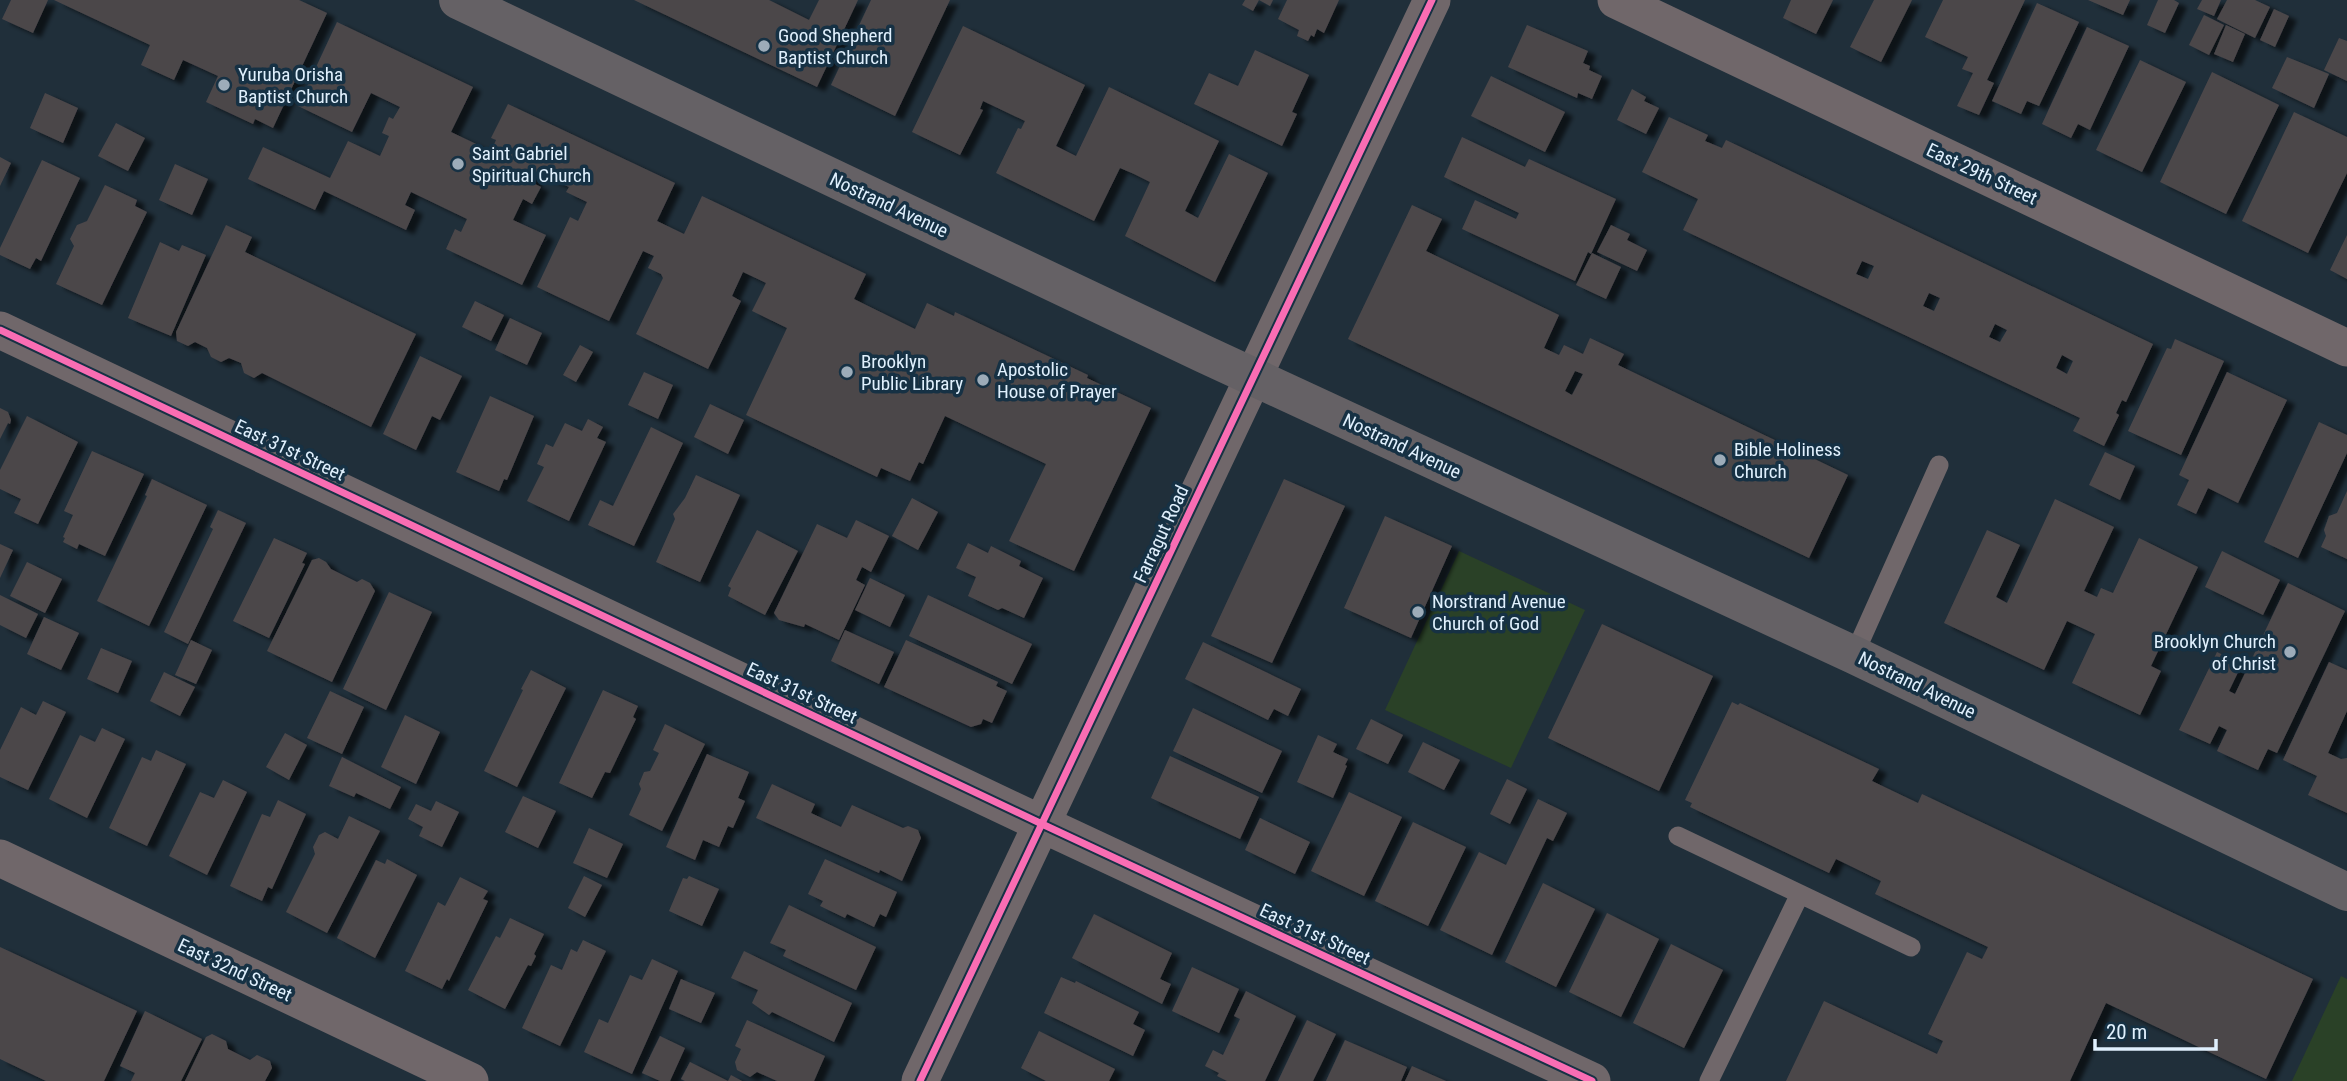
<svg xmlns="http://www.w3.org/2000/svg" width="2347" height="1081" viewBox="0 0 2347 1081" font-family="'Roboto Condensed',sans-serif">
  <defs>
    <filter id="shadow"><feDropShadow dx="8" dy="4.5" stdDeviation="2" flood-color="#0009"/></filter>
  </defs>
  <rect width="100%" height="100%" fill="#202f3a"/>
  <path fill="#2a4127" d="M1459,551L1585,610L1511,768L1385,710Z
    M2341,976L2347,979V1081H2292Z"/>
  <path fill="#4c474a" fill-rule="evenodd" filter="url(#shadow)" d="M11,0H48L33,33L2,19Z
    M54,0H299L327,13L273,128L255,119L253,124L206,102L218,76L183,60L174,80L141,65L150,45Z
    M634,0H769L809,20L819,0H858L817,87Z
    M871,0H950L895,116L831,85Z
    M1245,0H1273L1270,6L1259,0L1253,11L1242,5Z
    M1287,0H1339L1324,33L1317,29L1314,37L1311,35L1308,41L1297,36L1299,30L1278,19Z
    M1791,0H1833L1816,34L1783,18Z
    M1874,0H1912L1881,62L1850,47Z
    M1943,0H2025L1987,80L1994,83L1979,115L1957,106L1973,73L1962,69L1968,57L1925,37Z
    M2088,0H2130L2123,15Z
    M2158,0H2174L2179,3L2165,33L2147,25Z
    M2202,0H2221L2214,16L2197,9Z
    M2227,0H2255L2270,7L2255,38L2217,19Z
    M2037,3L2079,22L2039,106L2027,101L2021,114L1992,101Z
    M2274,9L2289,16L2275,47L2260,40Z
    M2204,15L2224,25L2209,55L2189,45Z
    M337,22L473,87L451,132L491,151L496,140L491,138L508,104L675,183L657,221L684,234L702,196L866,274L854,299L915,329L927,303L954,316L955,312L1088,375L1087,378L1151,408L1074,571L1009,541L1046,464L945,416L923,464L919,462L910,481L881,468L877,477L746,415L787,328L752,311L766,283L743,272L732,296L741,301L708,369L636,334L663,278L661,274L648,268L654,256L643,251L609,321L537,287L570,217L578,221L587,202L566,192L569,187L537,173L533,183L541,187L532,204L523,199L513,220L546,235L522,285L446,249L455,229L461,232L467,219L411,192L405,205L415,210L406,230L324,191L315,210L248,179L263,147L330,178L348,141L380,156L389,136L382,133L389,117L393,119L400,107L371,93L352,132L298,106Z
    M1527,25L1588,51L1583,63L1590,66L1589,70L1602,76L1592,99L1578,93L1577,98L1508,67Z
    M2226,25L2245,34L2233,62L2214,54Z
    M963,26L1085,85L1056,146L1076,156L1109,87L1219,141L1185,211L1198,218L1229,154L1268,173L1215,282L1125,236L1150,182L1134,174L1120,168L1094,221L996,173L1018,128L1021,129L1025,121L983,101L980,109L983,110L960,155L912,132Z
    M2087,27L2129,46L2090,130L2078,124L2071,138L2042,124Z
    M2339,38L2347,41V81L2324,70Z
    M1255,50L1309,75L1292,112L1297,114L1282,146L1194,104L1209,73L1238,86Z
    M2287,57L2329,74L2314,108L2272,88Z
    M2140,60L2186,82L2142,172L2096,150Z
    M2212,72L2279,105L2226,214L2160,182Z
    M1491,76L1565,112L1545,152L1471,116Z
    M1632,89L1646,97L1644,101L1659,108L1646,134L1617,120Z
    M45,93L78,108L63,143L30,128Z
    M2294,112L2347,137V173L2308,253L2242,221Z
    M1669,117L1708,135L1705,141L1722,148L1726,140L2153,344L2126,402L2122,400L2116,413L2119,415L2104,446L2073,431L2080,418L1683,230L1698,199L1642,172ZM1862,261L1874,266L1868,279L1856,274ZM1929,293L1940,298L1934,311L1923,306ZM1995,324L2007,330L2000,342L1989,337ZM2062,355L2073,361L2067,374L2056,368Z
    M116,123L145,138L128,171L98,156Z
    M1462,137L1525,167L1529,159L1616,199L1591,254L1588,252L1575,281L1462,229L1475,200L1516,219L1519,213L1444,177Z
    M0,157L11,163L0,186Z
    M42,160L80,178L41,261L36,258L30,269L0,255V248Z
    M175,164L208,179L192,215L159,200Z
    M105,185L137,200L135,206L147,212L102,305L56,284L74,246L70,239L77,225L87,221Z
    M1412,205L1442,219L1426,251L1559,315L1544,348L1559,355L1564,345L1583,354L1590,338L1624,354L1618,365L1848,475L1809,558L1348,339ZM1575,371L1583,374L1572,395L1565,391Z
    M226,225L252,237L245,252L416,334L371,427L262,373L254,378L244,373L241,363L229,358L221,362L211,357L207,348L195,342L188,346L177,341L176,332Z
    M1611,225L1630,234L1627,240L1647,250L1637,271L1597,252Z
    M2347,235V279L2330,270Z
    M160,242L179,251L182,245L206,255L171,336L128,318Z
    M1592,253L1621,267L1606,299L1576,285Z
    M475,301L504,315L491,341L462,327Z
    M510,318L542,333L527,365L495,350Z
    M2175,339L2224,361L2181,455L2128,431L2167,348L2171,349Z
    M580,345L593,352L576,382L563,375Z
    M420,356L462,376L440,420L432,416L416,450L383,434Z
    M644,372L673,385L658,419L628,405Z
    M2227,372L2287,400L2238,503L2208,488L2196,514L2177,505L2189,480L2179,475Z
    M490,396L534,416L507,480L504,479L499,491L456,472Z
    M710,404L744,420L728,454L694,437Z
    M0,408L8,412L11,420L10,424L8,423L0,439Z
    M27,416L78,442L38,524L14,513L21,499L0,489V470Z
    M588,419L603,427L597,438L606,442L569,521L527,501L544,467L537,464L546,444L553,447L565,423L582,431Z
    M2319,422L2347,435V453L2298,558L2264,542Z
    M651,427L683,443L634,546L588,525L600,500L613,506Z
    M92,451L144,474L105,556L79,544L77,549L63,542L65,538L63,537L73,515L64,511Z
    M2105,452L2135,466L2120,500L2089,485Z
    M696,475L740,495L700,582L656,562L675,519L673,514L685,498Z
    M152,479L207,505L149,626L97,601L147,496L145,495Z
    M1284,479L1345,506L1272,663L1211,636Z
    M2347,491V559L2321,547L2326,536L2324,530L2329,516L2337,513Z
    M912,498L938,512L918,550L892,536Z
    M2055,499L2114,527L2084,591L2097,597L2101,588L2113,593L2139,538L2198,567L2151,666L2161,671L2140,715L2072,683L2095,634L2067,621L2044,670L1944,623L1987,530L2020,545L1996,597L2007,603Z
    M218,510L246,523L188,644L164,632L213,529L210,527Z
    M1385,516L1452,546L1411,638L1344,608Z
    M856,520L889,536L871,572L862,567L856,580L865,585L839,640L805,624L804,627L779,620L774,613L817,524L847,538Z
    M757,530L798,551L765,615L728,596L731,588L728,586Z
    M274,538L307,553L302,563L305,564L269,638L233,621Z
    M968,543L988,553L991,546L1021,561L1019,566L1043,578L1024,618L1002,608L998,610L968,596L976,577L956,568Z
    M0,544L13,550L0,578Z
    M2222,551L2280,580L2263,615L2205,587Z
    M319,558L326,562L331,569L357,582L362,579L370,583L375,591L332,682L267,651L312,560Z
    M27,562L62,579L45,613L10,596Z
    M870,578L905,595L890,627L855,610Z
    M2288,583L2345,611L2277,753L2268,749L2258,770L2217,751L2227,730L2219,726L2210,744L2179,730L2217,652L2242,664L2229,691L2235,694Z
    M389,592L432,612L386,710L343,689Z
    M0,595L38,614L26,638L0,625Z
    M928,595L1032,644L1012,684L909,636Z
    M44,617L79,633L61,670L27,654Z
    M1602,624L1713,676L1659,791L1548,738Z
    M845,630L894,652L879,684L831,661Z
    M191,640L212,650L196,684L175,675Z
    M906,640L998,682L996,686L1007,691L992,723L983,719L981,724L971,727L884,687Z
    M1203,642L1301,689L1288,716L1274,709L1268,720L1185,679Z
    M101,648L132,661L118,693L87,679Z
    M2329,662L2347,670V711L2328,753L2341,759L2347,758V813L2308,795L2317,776L2283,760Z
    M531,670L566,688L517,787L484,771L523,690L521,689Z
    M164,672L195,687L180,716L150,701Z
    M603,690L638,706L633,717L636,719L610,773L605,772L592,798L559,783Z
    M330,691L364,707L342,754L307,738Z
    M43,701L66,712L28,790L0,777V750L21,707L36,715Z
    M1732,702L1738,705L1740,703L1879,769L1872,781L1918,803L1922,794L2313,979L2266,1079L2106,1003L2070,1081H1786L1824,1001L1937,1054L1943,1041L1928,1034L1967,952L1982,959L1988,947L1875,894L1881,881L1836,859L1829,873L1690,807L1692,803L1685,800Z
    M1193,708L1282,751L1262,793L1173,751Z
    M405,715L440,732L416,784L381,767Z
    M1371,719L1403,735L1388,764L1356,749Z
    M665,724L705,744L662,831L629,815L641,789L639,784L644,772L650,771L659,753L653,750Z
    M102,728L125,739L87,818L49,799L80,735L95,742Z
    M285,733L307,745L289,780L266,767Z
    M1318,735L1337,744L1333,752L1348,759L1345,765L1347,766L1333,798L1297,782Z
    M1423,742L1460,760L1444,790L1408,772Z
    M156,750L186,764L147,846L109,828L142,757L151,761Z
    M707,754L749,772L738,798L745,801L733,828L728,826L719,847L703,840L695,860L666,847Z
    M1170,756L1259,797L1240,839L1151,798Z
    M342,757L401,787L390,809L356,793L354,797L329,786Z
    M1507,779L1527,789L1510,824L1490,814Z
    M223,780L247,792L207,875L169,856L200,792L214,798Z
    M772,784L815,804L811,813L841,827L852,805L903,828L908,826L918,830L921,838L902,881L880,870L879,873L756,818Z
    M1349,792L1402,817L1364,896L1311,871Z
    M523,796L556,811L538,848L505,832Z
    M1538,799L1567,813L1553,841L1547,838L1492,955L1440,930L1479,852L1506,865Z
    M278,800L306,814L272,889L268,887L262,901L230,886L262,814L270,817Z
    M436,801L459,812L442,847L419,836L423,827L408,819L416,804L431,811Z
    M349,816L380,831L327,933L286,912L315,854L313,847L319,835L325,832L338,839Z
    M1260,818L1310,842L1295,874L1245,850Z
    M1413,822L1466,847L1428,926L1375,901Z
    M589,828L623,844L607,878L573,863Z
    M387,859L417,875L375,958L337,938L376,860L385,864Z
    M825,859L897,892L886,917L880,914L874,927L847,914L845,918L820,906L823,901L808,894Z
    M584,876L602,885L585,917L568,908Z
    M689,876L719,889L702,926L669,911L683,878L687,879Z
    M460,877L488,891L483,899L488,901L449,981L447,979L442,989L405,971L438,902L445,906Z
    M1543,883L1595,909L1556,987L1505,962Z
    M789,905L876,947L856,990L783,956L786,950L770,943Z
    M1607,913L1659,939L1621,1017L1569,992Z
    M1094,914L1172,953L1160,979L1171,984L1162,1004L1072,958Z
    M510,918L544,934L534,954L536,956L531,966L528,965L505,1009L468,990L496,936L500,938Z
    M583,940L606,951L560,1046L522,1028L551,965L562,970L571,949L577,952Z
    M1671,944L1723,970L1684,1048L1633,1023Z
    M0,947L137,1011L104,1081H46L0,1059Z
    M744,951L852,1003L834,1042L772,1012L769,1015L752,1003L758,990L731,978Z
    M652,959L678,971L632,1074L584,1052L599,1019L608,1023L630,975L642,980Z
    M1192,967L1239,989L1219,1033L1172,1011Z
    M1061,977L1075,983L1076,981L1139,1012L1133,1024L1145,1030L1133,1056L1044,1013Z
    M681,979L715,993L701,1023L669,1009Z
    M1246,991L1296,1016L1265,1081H1227L1217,1076L1219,1073L1205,1066L1213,1050L1223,1055L1240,1019L1234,1016Z
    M145,1011L202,1039L181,1081H131L135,1073L120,1066Z
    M747,1020L825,1056L814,1081H777L757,1072L750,1077L737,1070L735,1062L741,1049L735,1046Z
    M1307,1020L1336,1034L1313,1081H1278Z
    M1039,1031L1115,1069L1109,1081H1046L1021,1068Z
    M212,1034L226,1041L228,1049L250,1060L257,1055L270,1061L272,1068L265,1081H185L206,1037Z
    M660,1036L685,1048L670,1081H660L642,1073Z
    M1345,1040L1407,1067L1401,1081H1326Z
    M690,1062L728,1081L731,1075L742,1081H685L681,1079Z
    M1412,1066L1446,1081H1405Z"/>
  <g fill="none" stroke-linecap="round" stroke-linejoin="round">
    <path stroke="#70676a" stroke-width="19" d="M1854,655L1939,465
      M1678,836L1800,894
      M1709,1081L1800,894L1911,947"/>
    <path stroke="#70676a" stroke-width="37" d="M1616,0L2347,348
      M0,330L1042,824L1592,1081
      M0,858L470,1081
      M920,1081L1432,0"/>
    <path stroke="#656165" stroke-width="38" d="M458,0L1204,354L1854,655L2347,892"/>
    <g stroke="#163144" stroke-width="11">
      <path id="cycleway" d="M0,330L1042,824L1592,1081
        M920,1081L1432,0"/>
    </g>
    <use href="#cycleway" stroke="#f96db3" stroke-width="7"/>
  </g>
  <g fill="#9dacb9" stroke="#163144" stroke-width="2.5">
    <circle cx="764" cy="46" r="7"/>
    <circle cx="224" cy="85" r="7"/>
    <circle cx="458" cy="164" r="7"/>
    <circle cx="847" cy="372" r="7"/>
    <circle cx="983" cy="380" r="7"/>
    <circle cx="1720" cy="460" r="7"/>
    <circle cx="1418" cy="612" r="7"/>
    <circle cx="2290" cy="652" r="7"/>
  </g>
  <g text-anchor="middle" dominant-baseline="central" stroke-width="7" stroke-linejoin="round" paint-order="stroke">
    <g font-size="19" fill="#e0f0fd" stroke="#163144" text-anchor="start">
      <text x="778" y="35">Good Shepherd<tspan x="778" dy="22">Baptist Church</tspan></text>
      <text x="238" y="74">Yuruba Orisha<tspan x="238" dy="22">Baptist Church</tspan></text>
      <text x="472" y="153">Saint Gabriel<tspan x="472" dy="22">Spiritual Church</tspan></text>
      <text x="861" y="361">Brooklyn<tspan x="861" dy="22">Public Library</tspan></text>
      <text x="997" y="369">Apostolic<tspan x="997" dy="22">House of Prayer</tspan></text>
      <text x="1734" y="449">Bible Holiness<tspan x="1734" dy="22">Church</tspan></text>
      <text x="1432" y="601">Norstrand Avenue<tspan x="1432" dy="22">Church of God</tspan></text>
      <text x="2276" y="641" text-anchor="end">Brooklyn Church<tspan x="2276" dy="22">of Christ</tspan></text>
    </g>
    <g font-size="19" fill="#e0f0fd" stroke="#163144">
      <text transform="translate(1982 174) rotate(25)">East 29th Street</text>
      <text transform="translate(889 205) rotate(25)">Nostrand Avenue</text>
      <text transform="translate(1402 446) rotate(25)">Nostrand Avenue</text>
      <text transform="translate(290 450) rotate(25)">East 31st Street</text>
      <text transform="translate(1161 534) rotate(-65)">Farragut Road</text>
      <text transform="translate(1917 685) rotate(26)">Nostrand Avenue</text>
      <text transform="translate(802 693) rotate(25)">East 31st Street</text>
      <text transform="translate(1315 934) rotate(25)">East 31st Street</text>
      <text transform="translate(235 970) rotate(25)">East 32nd Street</text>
    </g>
  </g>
  <path d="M2095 1039v10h121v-10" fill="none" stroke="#e0f0fd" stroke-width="3.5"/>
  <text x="2106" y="1039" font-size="21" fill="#e0f0fd" stroke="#163144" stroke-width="5" paint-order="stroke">20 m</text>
</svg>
